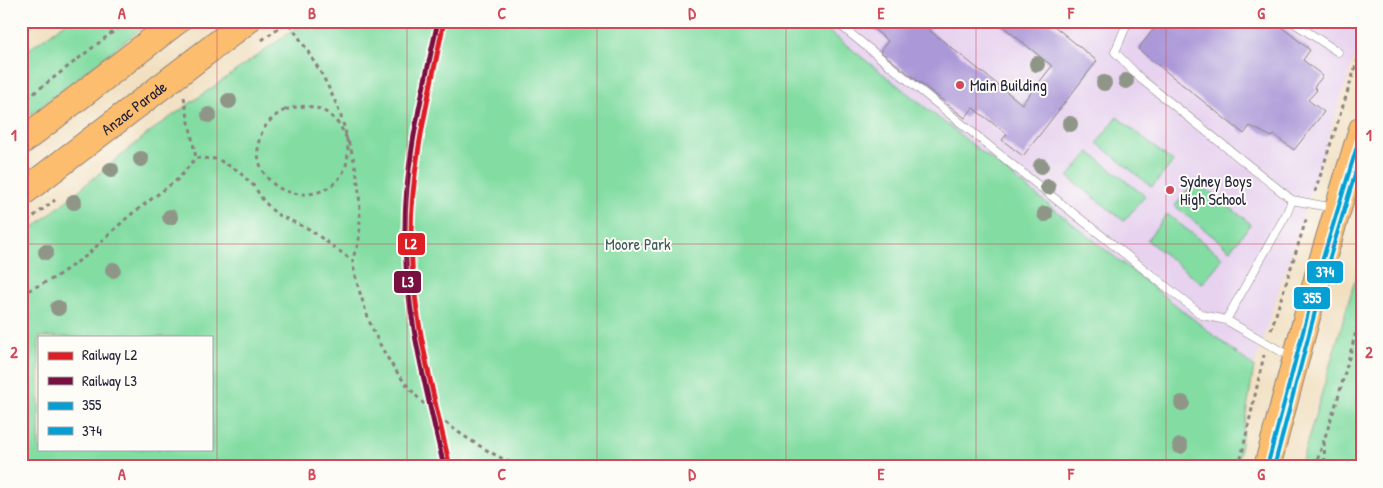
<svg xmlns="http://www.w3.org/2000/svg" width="1383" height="488" viewBox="0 0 1383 488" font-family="'Patrick Hand',sans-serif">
  <rect width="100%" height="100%" fill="#fdfcf7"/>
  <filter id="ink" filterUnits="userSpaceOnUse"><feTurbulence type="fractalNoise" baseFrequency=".02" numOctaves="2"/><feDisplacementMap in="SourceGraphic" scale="10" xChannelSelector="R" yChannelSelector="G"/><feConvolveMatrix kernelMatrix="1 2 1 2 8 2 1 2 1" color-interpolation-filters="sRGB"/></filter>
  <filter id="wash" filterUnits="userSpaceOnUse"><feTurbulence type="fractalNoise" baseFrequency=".0096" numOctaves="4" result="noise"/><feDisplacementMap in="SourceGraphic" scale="20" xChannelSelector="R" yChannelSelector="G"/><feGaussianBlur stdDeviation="1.12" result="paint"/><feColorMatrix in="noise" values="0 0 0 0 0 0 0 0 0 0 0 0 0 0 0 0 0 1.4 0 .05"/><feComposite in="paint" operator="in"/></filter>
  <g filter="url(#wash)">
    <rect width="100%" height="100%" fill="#f1dfc0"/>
    <path fill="#e7d2ef" d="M816,21H1362V34L1254,367Z"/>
    <path fill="#83dda3" stroke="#52806f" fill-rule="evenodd" d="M68,21H151L21,122V55Z
      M306,21H816L1254,367L1237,467H21V238L151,131ZM39,337H211V449H39Z
      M1117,117L1173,162L1152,187L1097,143Z
      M1089,152L1145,196L1124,221L1068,177Z
      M1195,180L1251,224L1230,250L1175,206Z
      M1167,214L1223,258L1202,284L1147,240Z
      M1362,256V467H1300Z"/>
    <g id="blocks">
      <path fill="#ab98d8" d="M864,21H918L1022,104L1052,66L996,21H1048L1097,61L1023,156L1002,140L1007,134L973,108L965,118L880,51L888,41Z
        M1160,21H1274L1310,50L1303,60L1323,76L1314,87L1317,90L1308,100L1324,112L1294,150L1274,135L1272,137L1250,126L1244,134L1138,49Z"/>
    </g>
  </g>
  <g filter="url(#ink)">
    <use href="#blocks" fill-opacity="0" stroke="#8a807e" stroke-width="1"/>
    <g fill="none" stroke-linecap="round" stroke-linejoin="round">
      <g stroke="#8a807e" stroke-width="9">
        <path id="lane" d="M835,21L1020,171L1202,315L1226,320L1291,357
          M1128,21L1115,52L1141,79L1292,200L1287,213L1226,320
          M1291,21L1338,52
          M1292,200L1334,208"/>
      </g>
      <g stroke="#8a807e" stroke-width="28">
        <g id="primary">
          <path d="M21,142L177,21"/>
          <path id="s1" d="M21,194L247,21"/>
          <path d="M1267,467L1320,268L1362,129"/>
        </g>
      </g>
      <path stroke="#8a807e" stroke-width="3" stroke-dasharray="4 4" stroke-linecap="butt" d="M262,40L288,21
        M184,97L196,158
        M21,103L127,21
        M285,110C357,85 363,194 359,239C359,246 353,253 353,261C352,271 366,312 370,323C400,395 451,434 519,467
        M196,158L217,159L237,170L254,186L263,200L276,214L309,229L353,261
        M1315,192L1362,47
        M21,226L55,200
        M21,294L54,278L86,256L129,216L178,179L196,158
        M1271,330L1307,217
        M1324,442L1325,467
        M1239,467L1264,355
        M1315,467L1338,398L1362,310"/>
      <use href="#lane" stroke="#fff" stroke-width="8"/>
      <use href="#primary" stroke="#fcbd6e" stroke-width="26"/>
      <path stroke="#8a807e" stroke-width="3" stroke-dasharray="4 4" stroke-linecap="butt" d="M285,110C270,117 259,131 258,148C256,208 348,210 348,151C347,110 311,53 287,21"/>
      <g stroke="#fdfcf7" stroke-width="8">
        <path id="bus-1" d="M1267,467L1320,268L1362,130"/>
      </g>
      <g stroke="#fdfcf7" stroke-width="8">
        <path id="bus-2" d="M1274,467L1326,270L1362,151"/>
      </g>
      <use href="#bus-1" stroke="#059fd4" stroke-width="4"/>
      <use href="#bus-2" stroke="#059fd4" stroke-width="4"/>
      <g stroke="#fdfcf7" stroke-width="9">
        <path id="rail-1" d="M444,21C430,91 411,163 411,235C411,313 433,391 450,467"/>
      </g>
      <g stroke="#fdfcf7" stroke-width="9">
        <path id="rail-2" d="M438,21C423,91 404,163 405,235C405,313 427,391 444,467"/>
      </g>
      <use href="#rail-1" stroke="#dd1e25" stroke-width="5"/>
      <use href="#rail-2" stroke="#781140" stroke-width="5"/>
    </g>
    <g fill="#8f9688">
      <circle cx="1037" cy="64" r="8"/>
      <circle cx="1126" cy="81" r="8"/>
      <circle cx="1104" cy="83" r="8"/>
      <circle cx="229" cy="101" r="8"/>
      <circle cx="209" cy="115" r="8"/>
      <circle cx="1070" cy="124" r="8"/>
      <circle cx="141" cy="159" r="8"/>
      <circle cx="1041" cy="166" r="8"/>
      <circle cx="111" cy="170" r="8"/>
      <circle cx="1048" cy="187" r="8"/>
      <circle cx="74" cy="202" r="8"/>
      <circle cx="1045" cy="214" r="8"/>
      <circle cx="170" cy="217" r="8"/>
      <circle cx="46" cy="252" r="8"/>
      <circle cx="113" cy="270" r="8"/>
      <circle cx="58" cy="308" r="8"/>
      <circle cx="1182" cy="403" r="8"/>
      <circle cx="1180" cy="446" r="8"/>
    </g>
  </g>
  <path fill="none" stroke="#d1495b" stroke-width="1" stroke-opacity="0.55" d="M217,21V467M407,21V467M597,21V467M786,21V467M976,21V467M1166,21V467M21,244H1362"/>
  <g fill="#d1495b" stroke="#fdfcf7" stroke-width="2">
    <circle cx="960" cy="85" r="5"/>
    <circle cx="1170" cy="190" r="5"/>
  </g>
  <g text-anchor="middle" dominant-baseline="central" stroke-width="4" stroke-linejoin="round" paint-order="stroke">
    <g font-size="16" fill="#22223b" stroke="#fdfcf7" text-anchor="start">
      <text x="970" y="85">Main Building</text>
      <text x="1180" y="181">Sydney Boys<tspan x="1180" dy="18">High School</tspan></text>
    </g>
    <g font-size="16" fill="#22223b" stroke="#fdfcf7">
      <text stroke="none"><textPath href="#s1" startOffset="142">Anzac Parade</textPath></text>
    </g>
    <g font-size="16" fill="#3f5a5a" stroke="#fdfcf7">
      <text x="638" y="244">Moore Park</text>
    </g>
  </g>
  <g stroke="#fdfcf7" stroke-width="2">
    <rect x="397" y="232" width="29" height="24" rx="5" fill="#dd1e25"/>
    <rect x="1306" y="260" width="38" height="24" rx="5" fill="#059fd4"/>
    <rect x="393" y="270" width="29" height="24" rx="5" fill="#781140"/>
    <rect x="1293" y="286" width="38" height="24" rx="5" fill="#059fd4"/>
  </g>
  <g font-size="14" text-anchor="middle" font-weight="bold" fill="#fff">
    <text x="411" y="249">L2</text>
    <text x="1325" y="277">374</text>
    <text x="408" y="287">L3</text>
    <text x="1312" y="303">355</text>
  </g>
  <rect width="1383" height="488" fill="none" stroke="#fdfcf7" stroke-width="55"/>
  <rect x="38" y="336" width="175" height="115" fill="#fdfcf7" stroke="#a5a5ac"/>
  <rect x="48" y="352" width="25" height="8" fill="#dd1e25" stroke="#a5a5ac"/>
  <text x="82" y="360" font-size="15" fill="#22223b">Railway L2</text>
  <rect x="48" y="377" width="25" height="8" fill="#781140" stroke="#a5a5ac"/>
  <text x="82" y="386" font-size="15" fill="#22223b">Railway L3</text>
  <rect x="48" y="402" width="25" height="8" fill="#059fd4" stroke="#a5a5ac"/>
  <text x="82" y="410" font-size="15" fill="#22223b">355</text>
  <rect x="48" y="427" width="25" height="8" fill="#059fd4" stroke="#a5a5ac"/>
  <text x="82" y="436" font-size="15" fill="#22223b">374</text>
  <rect x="28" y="28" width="1328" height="432" fill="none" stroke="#d1495b" stroke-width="2"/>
  <g font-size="16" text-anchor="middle" font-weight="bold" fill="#d1495b">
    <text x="122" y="19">A</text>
    <text x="312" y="19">B</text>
    <text x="502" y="19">C</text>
    <text x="692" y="19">D</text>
    <text x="881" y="19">E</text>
    <text x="1071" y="19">F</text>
    <text x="1261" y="19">G</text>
    <text x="14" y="141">1</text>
    <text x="1369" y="141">1</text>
    <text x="14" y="358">2</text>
    <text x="1369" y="358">2</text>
    <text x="122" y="480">A</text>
    <text x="312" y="480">B</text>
    <text x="502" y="480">C</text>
    <text x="692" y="480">D</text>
    <text x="881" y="480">E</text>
    <text x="1071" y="480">F</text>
    <text x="1261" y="480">G</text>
  </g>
</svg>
